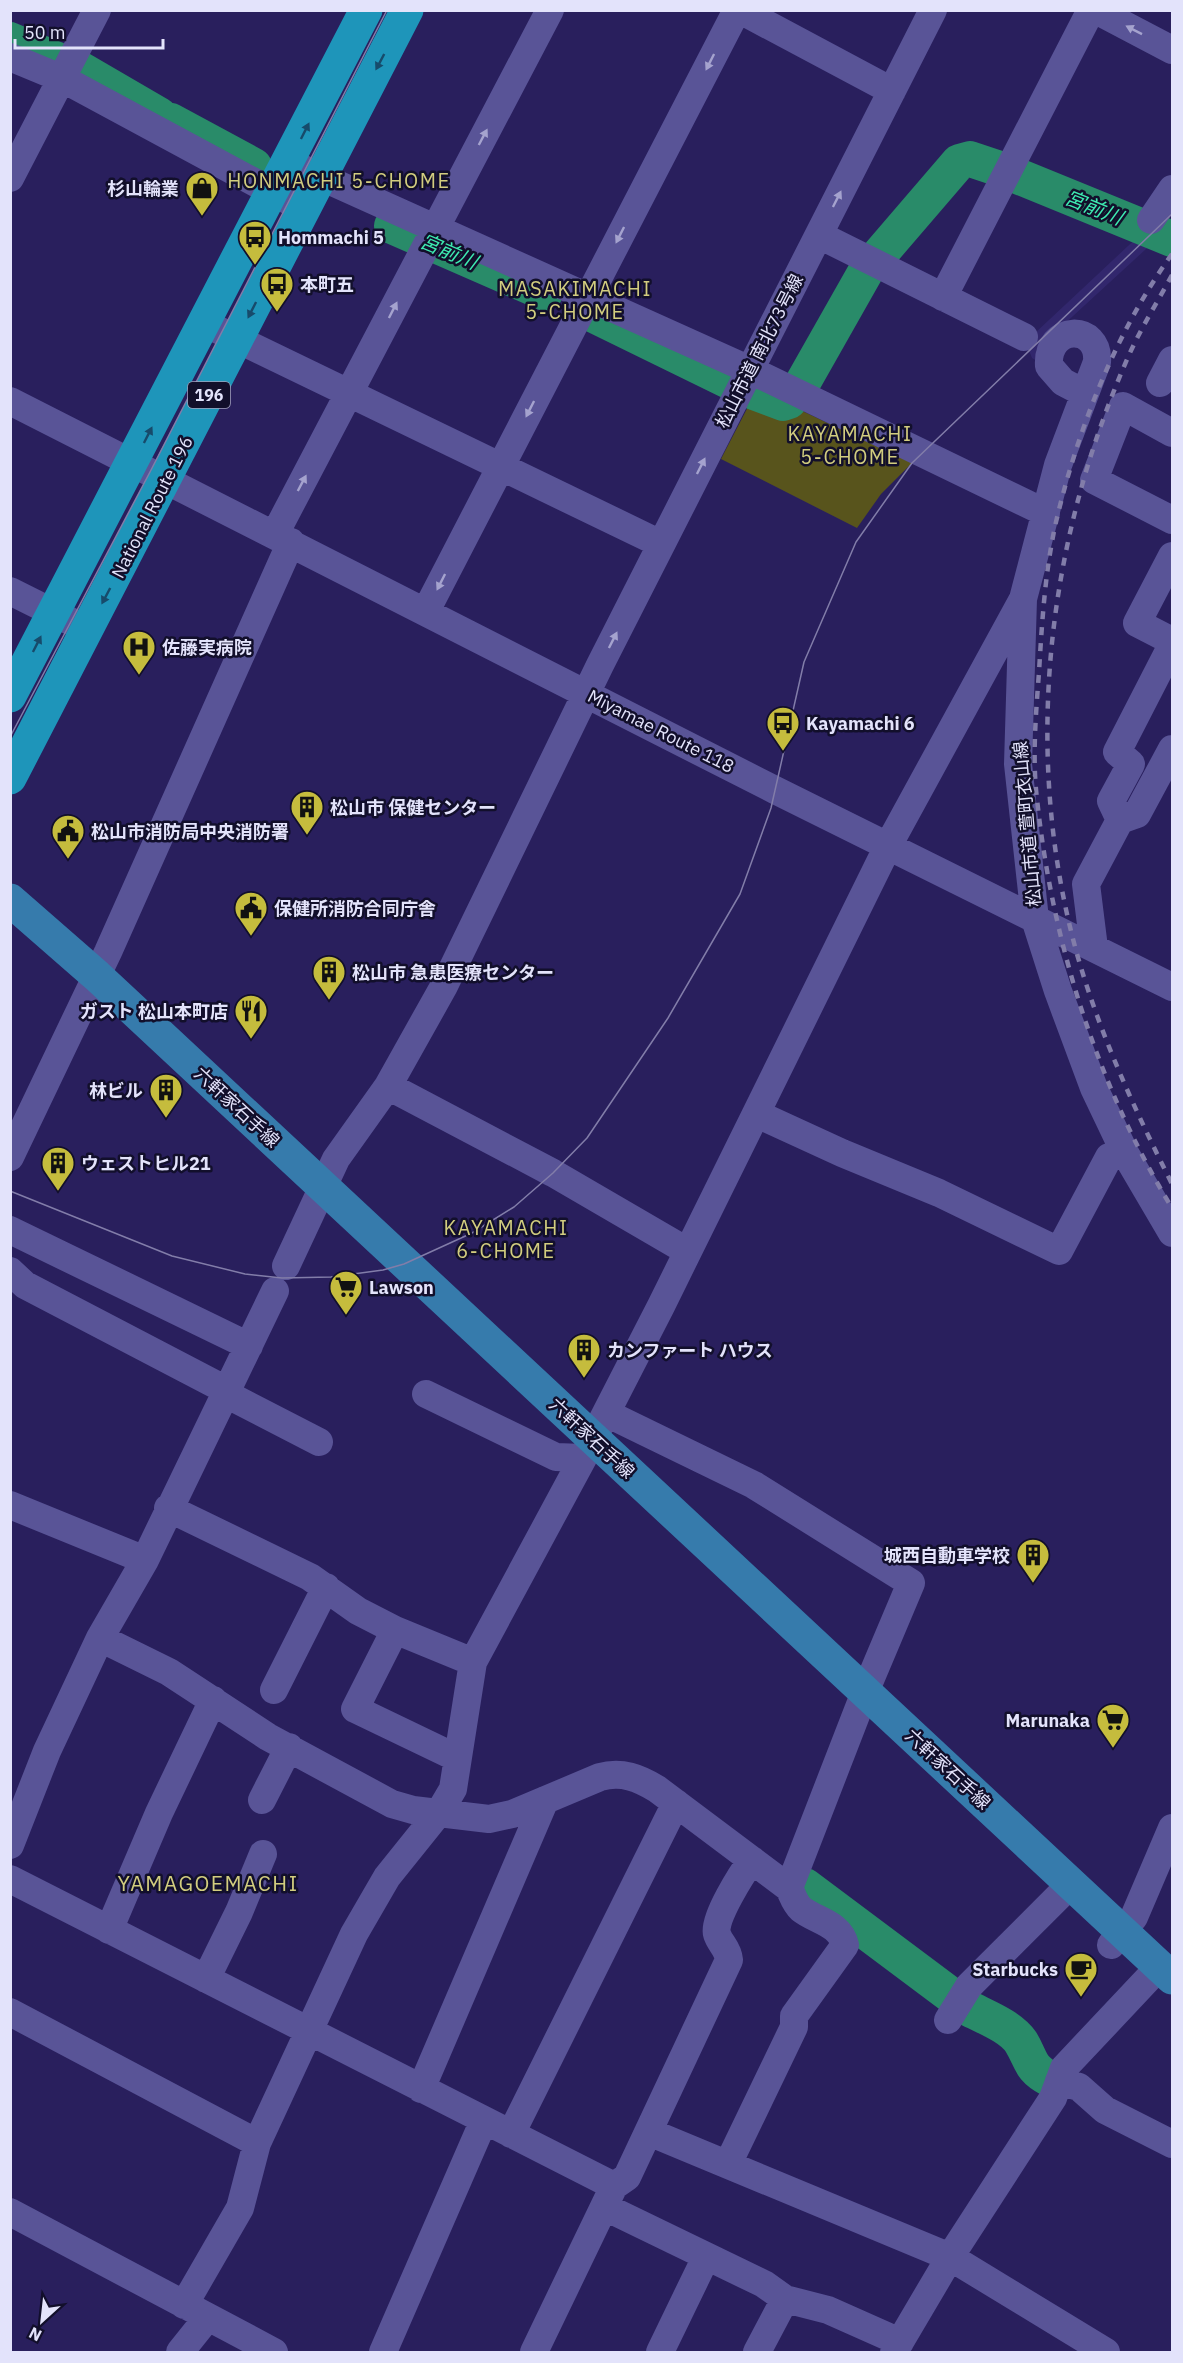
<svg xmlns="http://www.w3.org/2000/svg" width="1183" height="2363" viewBox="0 0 1183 2363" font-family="'IBM Plex Sans','Noto Sans JP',sans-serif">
  <rect width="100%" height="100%" fill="#291f5d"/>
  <path fill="#32276d" d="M1144,231L1158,238L1036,350L1037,361L1032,358L1026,343L1034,334Z"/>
  <path fill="#58541c" d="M751,401L796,408L912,463L881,494L857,528L721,459Z"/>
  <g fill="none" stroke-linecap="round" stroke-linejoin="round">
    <path stroke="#298b69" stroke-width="36" d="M10,40L60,61
      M80,69L159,115
      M171,121L254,166
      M1015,175L1172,239
      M392,226L545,293
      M880,254L959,162L970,159L997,168
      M590,313L729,381
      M802,384L866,271
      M751,391L783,403L789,401
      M805,1886L952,1996
      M968,2008C985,2017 1010,2026 1021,2042C1032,2060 1029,2068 1050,2079"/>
    <path stroke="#595497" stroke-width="28" d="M740,10L892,91
      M1096,10L1172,50
      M10,57L63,79L304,209
      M288,162L750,370L1046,513
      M10,178L97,10
      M1151,220L1172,189
      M819,235L1024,337
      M943,297L1091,10
      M206,324L661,544
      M1160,383L1172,360
      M1084,393L1063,382L1049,366C1046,324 1100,323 1097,362L1058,465L1023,599L1018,764L1035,919L1058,991L1094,1088L1125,1153L1172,1233
      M10,401L775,790L1172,987
      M1172,433L1123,406L1094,480L1172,520
      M275,534L550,10
      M1172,556L1137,623L1172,641
      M10,591L88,630
      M426,611L737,10
      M1120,820L1137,814L1172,749
      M1094,948L1086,884L1120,820L1111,801L1131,764L1117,752L1172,645
      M388,1086L553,1173L687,1251
      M757,1114L842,1153L939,1193L1059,1251L1109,1157L1125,1153
      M10,1157L108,952L291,542
      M10,1230L249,1346
      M286,1266L336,1159L388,1086L444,986L600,665L933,10
      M10,1271L25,1285L228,1391
      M226,1394L319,1442
      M426,1394L556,1457L583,1458
      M606,1413L754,1485L911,1583L865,1692L789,1888
      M10,1505L145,1560
      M168,1508L310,1577L358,1611L395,1630L473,1662
      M395,1630L355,1709L457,1758
      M100,1638L169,1672L268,1737L392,1804L413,1810L489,1819L512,1814L600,1777C622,1771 639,1778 657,1789L789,1888C792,1894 795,1904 801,1909C816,1921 840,1923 845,1945L794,2016V2027L728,2164
      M274,1690L326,1587
      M262,1800L289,1747
      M10,1845L47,1751L100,1638L145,1560L275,1291
      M10,1879L614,2186
      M109,1930L159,1813L213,1700
      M1111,1945L1134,1917L1172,1828
      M206,1979L239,1912L263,1854
      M10,2012L257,2143
      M948,2020L969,1986L1071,1884
      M1059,2081L1079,2087L1105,2110L1172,2144
      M421,2089L545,1800
      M649,2132L950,2257L1106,2352
      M511,2134L676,1803
      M605,2207L764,2284L785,2299L828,2310L900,2342
      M10,2212L274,2352
      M184,2305L240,2208L257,2143L354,1934L387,1877L440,1811L453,1789L473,1662L583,1458L661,1306L888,846L1023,599
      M180,2352L208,2317
      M383,2352L484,2120
      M534,2352L614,2186L627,2177L729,1960C728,1948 720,1944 717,1934C712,1920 743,1872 752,1860
      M660,2352L706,2257
      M757,2352L785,2299
      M894,2352L950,2257L1053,2098L1064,2068L1160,1966"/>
    <path stroke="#367bac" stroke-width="33" d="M10,900L97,976L1172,1978"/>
    <path stroke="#1e95ba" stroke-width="33" d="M10,696L366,10
      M10,778L407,10"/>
    <path stroke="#827da9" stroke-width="1.5" d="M10,737L150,472L387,10
      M10,1191L172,1256L245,1274L282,1278L331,1277L383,1270L404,1264L472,1233L514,1207L553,1173L587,1138L668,1018L740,894L771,808L804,662L856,542L912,463L1172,214"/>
    <path stroke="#827da9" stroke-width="4.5" stroke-dasharray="8 8" stroke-linecap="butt" d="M1172,254C1116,332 1078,428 1056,522C1045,571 1042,622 1039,672C1036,713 1032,758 1037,799C1052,942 1097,1085 1172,1208
      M1172,275C1158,301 1141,328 1129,355C1046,542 1022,756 1077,954C1100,1035 1135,1110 1172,1184"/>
  </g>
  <defs><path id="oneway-solid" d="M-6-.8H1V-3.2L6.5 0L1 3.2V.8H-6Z" transform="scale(1.5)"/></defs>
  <g fill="#a5a3ce">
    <use href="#oneway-solid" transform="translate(1134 30) rotate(-153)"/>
    <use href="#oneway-solid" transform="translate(710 62) rotate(117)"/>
    <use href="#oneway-solid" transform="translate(483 137) rotate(-62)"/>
    <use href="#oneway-solid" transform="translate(837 199) rotate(-63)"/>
    <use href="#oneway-solid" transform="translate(620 235) rotate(117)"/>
    <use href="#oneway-solid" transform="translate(393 310) rotate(-63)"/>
    <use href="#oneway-solid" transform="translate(530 409) rotate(117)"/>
    <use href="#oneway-solid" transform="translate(701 466) rotate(-63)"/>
    <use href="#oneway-solid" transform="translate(302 483) rotate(-62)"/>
    <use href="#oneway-solid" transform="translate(441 582) rotate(117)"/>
    <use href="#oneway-solid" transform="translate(613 640) rotate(-63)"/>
  </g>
  <g fill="#174b6b">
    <use href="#oneway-solid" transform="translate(380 62) rotate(118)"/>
    <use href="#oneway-solid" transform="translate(305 131) rotate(-63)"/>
    <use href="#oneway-solid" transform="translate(252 310) rotate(117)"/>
    <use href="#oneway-solid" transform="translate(148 435) rotate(-63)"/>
    <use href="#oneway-solid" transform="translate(106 596) rotate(118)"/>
    <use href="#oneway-solid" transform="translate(37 644) rotate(-63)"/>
  </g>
  <defs>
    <g id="shop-pin" transform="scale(1.725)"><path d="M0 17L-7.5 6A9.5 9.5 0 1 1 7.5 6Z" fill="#c5bc3d" stroke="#120f2b"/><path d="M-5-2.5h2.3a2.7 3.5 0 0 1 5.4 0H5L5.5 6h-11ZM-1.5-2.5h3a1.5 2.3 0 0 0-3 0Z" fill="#111"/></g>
    <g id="bus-pin" transform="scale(1.725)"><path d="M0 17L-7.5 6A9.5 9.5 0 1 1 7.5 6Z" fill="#c5bc3d" stroke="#120f2b"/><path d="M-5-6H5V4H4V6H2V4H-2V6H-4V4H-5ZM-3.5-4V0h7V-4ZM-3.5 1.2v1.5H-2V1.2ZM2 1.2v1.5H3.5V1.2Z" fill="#111"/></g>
    <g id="hospital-pin" transform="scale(1.725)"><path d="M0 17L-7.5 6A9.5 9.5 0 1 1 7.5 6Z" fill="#c5bc3d" stroke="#120f2b"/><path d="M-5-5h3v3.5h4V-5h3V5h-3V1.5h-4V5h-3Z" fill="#111"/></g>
    <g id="building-pin" transform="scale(1.725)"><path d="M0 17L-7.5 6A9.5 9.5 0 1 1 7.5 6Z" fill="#c5bc3d" stroke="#120f2b"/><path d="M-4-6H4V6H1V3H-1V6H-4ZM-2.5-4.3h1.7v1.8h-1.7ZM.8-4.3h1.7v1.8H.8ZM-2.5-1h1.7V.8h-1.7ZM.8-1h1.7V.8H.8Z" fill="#111"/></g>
    <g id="civic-pin" transform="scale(1.725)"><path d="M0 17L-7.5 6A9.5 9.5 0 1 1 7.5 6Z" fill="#c5bc3d" stroke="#120f2b"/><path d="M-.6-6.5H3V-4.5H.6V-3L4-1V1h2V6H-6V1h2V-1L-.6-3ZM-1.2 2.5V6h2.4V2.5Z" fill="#111"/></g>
    <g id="restaurant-pin" transform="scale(1.725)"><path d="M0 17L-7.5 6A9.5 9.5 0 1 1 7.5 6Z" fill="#c5bc3d" stroke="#120f2b"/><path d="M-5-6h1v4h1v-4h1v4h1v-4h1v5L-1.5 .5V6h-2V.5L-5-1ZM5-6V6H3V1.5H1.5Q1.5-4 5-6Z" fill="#111"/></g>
    <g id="supermarket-pin" transform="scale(1.725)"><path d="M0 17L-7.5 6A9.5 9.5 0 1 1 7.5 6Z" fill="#c5bc3d" stroke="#120f2b"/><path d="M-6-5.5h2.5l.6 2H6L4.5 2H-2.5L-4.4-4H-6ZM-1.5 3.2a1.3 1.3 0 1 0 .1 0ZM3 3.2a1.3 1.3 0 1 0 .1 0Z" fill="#111"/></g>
    <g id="cafe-pin" transform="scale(1.725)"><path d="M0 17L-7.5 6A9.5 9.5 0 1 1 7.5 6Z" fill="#c5bc3d" stroke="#120f2b"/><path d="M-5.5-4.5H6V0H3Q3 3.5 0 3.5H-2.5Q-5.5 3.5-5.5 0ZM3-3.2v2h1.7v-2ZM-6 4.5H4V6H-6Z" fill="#111"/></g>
  </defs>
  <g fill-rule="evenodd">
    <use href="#shop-pin" x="202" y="188"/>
    <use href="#bus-pin" x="255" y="237"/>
    <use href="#bus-pin" x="277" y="284"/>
    <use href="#hospital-pin" x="139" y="647"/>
    <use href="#bus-pin" x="783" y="723"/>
    <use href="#building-pin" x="307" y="807"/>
    <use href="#civic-pin" x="68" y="831"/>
    <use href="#civic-pin" x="251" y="908"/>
    <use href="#building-pin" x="329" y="972"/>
    <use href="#restaurant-pin" x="251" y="1011"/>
    <use href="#building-pin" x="166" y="1090"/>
    <use href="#building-pin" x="58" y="1163"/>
    <use href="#supermarket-pin" x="346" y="1287"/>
    <use href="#building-pin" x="584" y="1350"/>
    <use href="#building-pin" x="1033" y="1555"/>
    <use href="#supermarket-pin" x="1113" y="1720"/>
    <use href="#cafe-pin" x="1081" y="1969"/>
  </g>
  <g text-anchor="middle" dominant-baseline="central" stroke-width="5" stroke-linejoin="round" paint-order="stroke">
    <rect fill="#120f2b" stroke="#a4a3bd" stroke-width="1.5" x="188" y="382" width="42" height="26" rx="4.5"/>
    <g font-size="16" font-weight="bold" fill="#e3e3fb">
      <text x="209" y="395">196</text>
    </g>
    <g font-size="18" font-weight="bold" fill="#e3e3fb" stroke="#120f2b" text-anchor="start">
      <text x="179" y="188" text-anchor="end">杉山輪業</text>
      <text x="278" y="237">Hommachi 5</text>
      <text x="300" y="284">本町五</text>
      <text x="162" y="647">佐藤実病院</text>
      <text x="806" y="723">Kayamachi 6</text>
      <text x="330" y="807">松山市 保健センター</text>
      <text x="91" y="831">松山市消防局中央消防署</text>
      <text x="274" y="908">保健所消防合同庁舎</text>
      <text x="352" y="972">松山市 急患医療センター</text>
      <text x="228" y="1011" text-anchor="end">ガスト 松山本町店</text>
      <text x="143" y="1090" text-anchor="end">林ビル</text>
      <text x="81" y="1163">ウェストヒル21</text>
      <text x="369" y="1287">Lawson</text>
      <text x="607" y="1350">カンファート ハウス</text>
      <text x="1010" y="1555" text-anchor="end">城西自動車学校</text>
      <text x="1090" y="1720" text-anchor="end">Marunaka</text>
      <text x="1058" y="1969" text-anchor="end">Starbucks</text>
    </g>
    <g font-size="18" fill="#e3e3fb" stroke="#120f2b">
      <text transform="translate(759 351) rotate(-63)">松山市道 南北73号線</text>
      <text transform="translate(152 507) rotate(-63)">National Route 196</text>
      <text transform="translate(661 731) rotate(27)">Miyamae Route 118</text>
      <text transform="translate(1027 824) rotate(-95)">松山市道 萱町衣山線</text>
      <text transform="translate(237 1107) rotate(43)">六軒家石手線</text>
      <text transform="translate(592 1438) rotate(43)">六軒家石手線</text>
      <text transform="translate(948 1769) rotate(43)">六軒家石手線</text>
    </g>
    <g font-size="20" letter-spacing="1.5" fill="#d2cd7f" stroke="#120f2b">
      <text x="339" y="180">HONMACHI 5-CHOME</text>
      <text x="575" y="288">MASAKIMACHI<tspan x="575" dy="23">5-CHOME</tspan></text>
      <text x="850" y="433">KAYAMACHI<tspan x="850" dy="23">5-CHOME</tspan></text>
      <text x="506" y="1227">KAYAMACHI<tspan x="506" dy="23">6-CHOME</tspan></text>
    </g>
    <g font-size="20" font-style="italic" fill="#3eebb1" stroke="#120f2b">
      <text transform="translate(1094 207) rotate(22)">宮前川</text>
      <text transform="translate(449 251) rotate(23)">宮前川</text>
    </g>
    <g font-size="21" letter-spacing="1.5" fill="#d2cd7f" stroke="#120f2b">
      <text x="208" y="1883">YAMAGOEMACHI</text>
    </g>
  </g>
  <rect width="1183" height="2363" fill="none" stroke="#e3e3fb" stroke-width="24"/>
  <g transform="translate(42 2321) rotate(207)" stroke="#120f2b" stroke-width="4.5" paint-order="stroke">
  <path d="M0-4.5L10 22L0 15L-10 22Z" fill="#e3e3fb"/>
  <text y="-9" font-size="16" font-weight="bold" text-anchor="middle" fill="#e3e3fb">N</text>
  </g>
  <path d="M15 39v9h148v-9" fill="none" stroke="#e3e3fb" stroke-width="3"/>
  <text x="24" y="39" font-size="18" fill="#e3e3fb" stroke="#120f2b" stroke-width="4.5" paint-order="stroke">50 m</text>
</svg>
